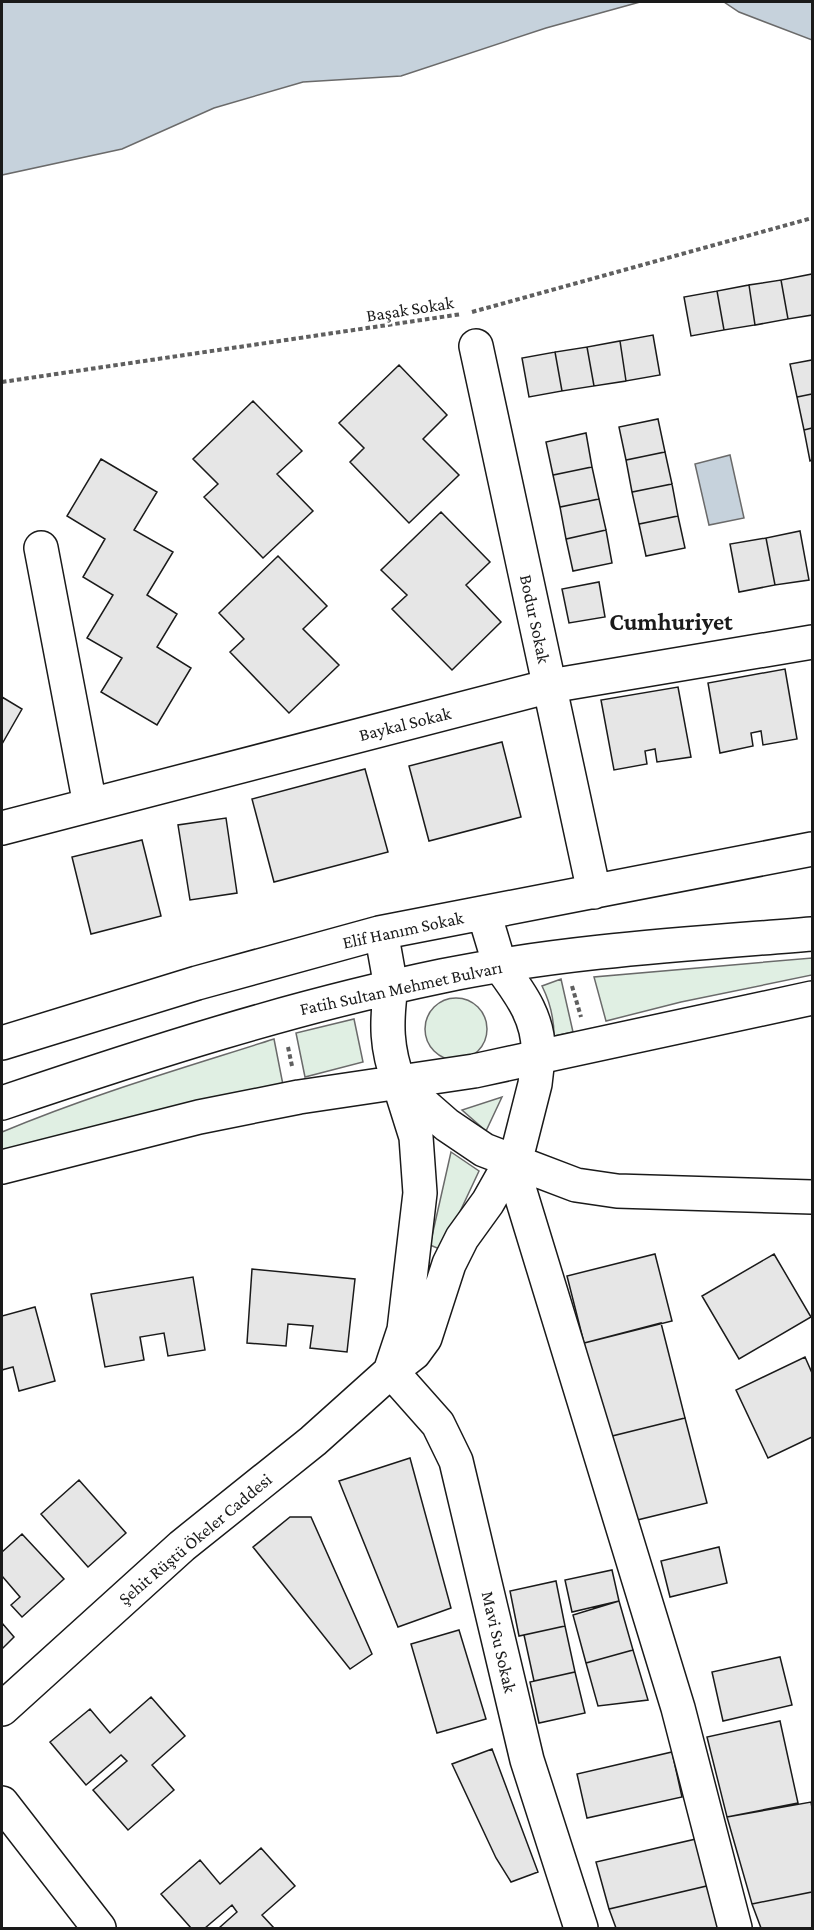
<svg xmlns="http://www.w3.org/2000/svg" width="814" height="1930" viewBox="0 0 814 1930" font-family="'Crimson Pro',serif">
  <rect width="100%" height="100%" fill="#fff"/>
  <path fill="#e0efe3" stroke="#6a6a6a" stroke-width="1.5" d="M812,958V975L681,1002L606,1021L594,977Z
    M561,979L573,1032L554,1036C554,1017 550,1002 542,986Z
    M425 1029a31 31 0 1 1 62 0a31 31 0 1 1-62 0Z
    M354,1019L363,1062L305,1077L296,1033Z
    M274,1039L284,1090L2,1156V1132C90,1095 183,1068 274,1039Z
    M502,1097L486,1131L462,1110Z
    M451,1152L479,1171L442,1250L430,1245Z"/>
  <path fill="#c6d2dc" stroke="#6a6a6a" stroke-width="1.5" d="M2,2H640L546,28L401,76L303,82L214,108L122,149L2,175Z
    M724,2H812V40L739,12Z
    M730,455L744,518L709,525L695,464Z"/>
  <path fill="#e6e6e6" stroke="#1a1a1a" stroke-width="1.5" d="M812,274V315L788,319L781,280Z
    M781,280L788,319L755,325L749,285Z
    M749,285L755,325L724,330L717,291Z
    M717,291L724,330L691,336L684,297Z
    M653,335L660,375L626,381L620,341Z
    M620,341L626,381L594,386L587,347Z
    M587,347L594,386L562,391L555,352Z
    M555,352L562,391L529,397L522,358Z
    M812,360V394L797,397L790,364Z
    M399,365L447,415L423,439L459,475L409,523L350,462L364,448L339,423Z
    M812,394V428L804,430L797,397Z
    M253,401L302,451L277,474L313,511L263,558L204,497L218,484L193,459Z
    M658,419L665,452L626,460L619,427Z
    M812,428V460L810,461L804,430Z
    M586,433L592,467L553,475L546,442Z
    M665,452L672,484L632,492L626,460Z
    M101,459L157,492L134,530L173,552L147,595L177,614L157,647L191,668L157,725L101,692L122,658L87,638L113,595L83,577L105,539L67,516Z
    M592,467L599,499L560,507L553,475Z
    M672,484L678,516L639,524L632,492Z
    M599,499L606,530L566,539L560,507Z
    M441,512L490,562L466,585L501,622L452,670L392,609L407,595L381,570Z
    M678,516L685,548L646,556L639,524Z
    M606,530L612,563L573,571L566,539Z
    M800,531L809,580L775,585L766,538Z
    M766,538L775,585L739,592L730,544Z
    M278,556L327,606L303,629L339,665L289,713L230,652L244,639L219,613Z
    M599,582L605,617L569,623L562,589Z
    M785,669L797,739L763,745L761,731L751,733L753,746L720,753L708,683Z
    M678,687L691,757L657,762L655,749L645,751L647,764L614,770L601,700Z
    M2,697L22,709L2,744Z
    M502,742L521,817L429,841L409,766Z
    M365,769L388,852L274,882L252,799Z
    M226,818L237,893L190,900L178,825Z
    M142,840L161,916L91,934L72,857Z
    M655,1254L672,1321L584,1343L567,1276Z
    M774,1254L811,1317L739,1359L702,1296Z
    M252,1269L355,1279L347,1352L310,1348L313,1326L288,1324L286,1346L247,1343Z
    M193,1277L205,1350L168,1356L164,1333L140,1337L144,1360L105,1367L91,1294Z
    M35,1307L55,1381L19,1391L13,1367L2,1370V1316Z
    M661,1323L685,1418L608,1437L584,1343Z
    M805,1357L812,1373V1437L768,1458L736,1390Z
    M685,1418L707,1503L629,1522L608,1437Z
    M410,1458L451,1608L398,1627L339,1481Z
    M79,1480L126,1533L88,1567L41,1514Z
    M290,1517H311L372,1654L350,1669L253,1547Z
    M22,1534L64,1579L22,1617L11,1605L20,1597L2,1576V1552Z
    M719,1547L727,1583L670,1597L661,1561Z
    M612,1570L619,1601L572,1612L565,1580Z
    M556,1581L565,1626L519,1636L510,1591Z
    M619,1601L633,1650L586,1663L573,1615Z
    M2,1623L14,1637L2,1649Z
    M565,1626L575,1672L534,1681L524,1635Z
    M459,1630L486,1719L437,1733L411,1644Z
    M633,1650L648,1700L598,1706L586,1663Z
    M780,1657L792,1705L723,1721L712,1672Z
    M575,1672L585,1713L539,1723L530,1682Z
    M151,1697L185,1736L152,1765L174,1790L128,1830L93,1790L127,1761L121,1755L86,1785L50,1742L90,1709L110,1733Z
    M780,1721L798,1803L727,1817L707,1737Z
    M492,1749L538,1872L511,1882L496,1858L452,1764Z
    M672,1752L682,1797L587,1818L577,1774Z
    M811,1802L812,1808V1892L752,1904L727,1817Z
    M696,1839L711,1885L609,1909L596,1862Z
    M261,1848L295,1886L262,1915L274,1928H219L237,1912L232,1905L205,1928H191L161,1894L200,1860L220,1884Z
    M711,1885L724,1928H616L609,1909Z
    M812,1892V1928H761L752,1904Z"/>
  <g fill="none" stroke-linecap="round" stroke-linejoin="round">
    <g stroke="#1a1a1a" stroke-width="36">
      <path id="minor" d="M476,346L594,892
        M41,548L90,805
        M2,828L550,686L812,642
        M484,913L500,966
        M379,933L384,948L391,987
        M2,1043L197,983L379,933L812,849
        M399,1083L447,1125L484,1150L576,1185L617,1191L812,1197
        M511,1162L678,1708L735,1928
        M391,1369L404,1330L420,1193L416,1137L399,1083
        M391,1371L438,1424L456,1461L527,1760L581,1928
        M2,1709L182,1546L313,1441L391,1371L414,1353L425,1338L449,1264L462,1238L488,1202L519,1147L535,1084L538,1058
        M2,1803L99,1928"/>
    </g>
    <g stroke="#1a1a1a" stroke-width="36">
      <path id="major" d="M500,966C521,994 541,1021 538,1058
        M391,987C386,1023 386,1048 399,1083
        M2,1103C147,1054 292,1007 442,976C564,951 689,944 812,934
        M2,1167L199,1117L299,1097L474,1071L812,998"/>
    </g>
    <path stroke="#5f5f5f" stroke-width="4" stroke-dasharray="4.5 3" stroke-linecap="butt" d="M472,312L812,218
      M2,382L462,314
      M572,986L581,1017
      M288,1047L292,1066"/>
    <use href="#minor" stroke="#fff" stroke-width="33"/>
    <use href="#major" stroke="#fff" stroke-width="33"/>
  </g>
  <g text-anchor="middle" dominant-baseline="central" stroke-width="4.5" stroke-linejoin="round" paint-order="stroke">
    <g font-size="18" fill="#1a1a1a" stroke="#fff">
      <text transform="translate(410 309) rotate(-9)">Başak Sokak</text>
      <text transform="translate(535 619) rotate(78)">Bodur Sokak</text>
      <text transform="translate(405 724) rotate(-14)">Baykal Sokak</text>
      <text transform="translate(403 930) rotate(-12)">Elif Hanım Sokak</text>
      <text transform="translate(401 988) rotate(-12)">Fatih Sultan Mehmet Bulvarı</text>
      <text transform="translate(195 1539) rotate(-40)">Şehit Rüştü Ökeler Caddesi</text>
      <text transform="translate(499 1642) rotate(77)">Mavi Su Sokak</text>
    </g>
    <g font-size="24" font-weight="bold" fill="#1a1a1a" stroke="#fff">
      <text x="671" y="621">Cumhuriyet</text>
    </g>
  </g>
  <rect width="814" height="1930" fill="none" stroke="#1a1a1a" stroke-width="6"/>
</svg>
